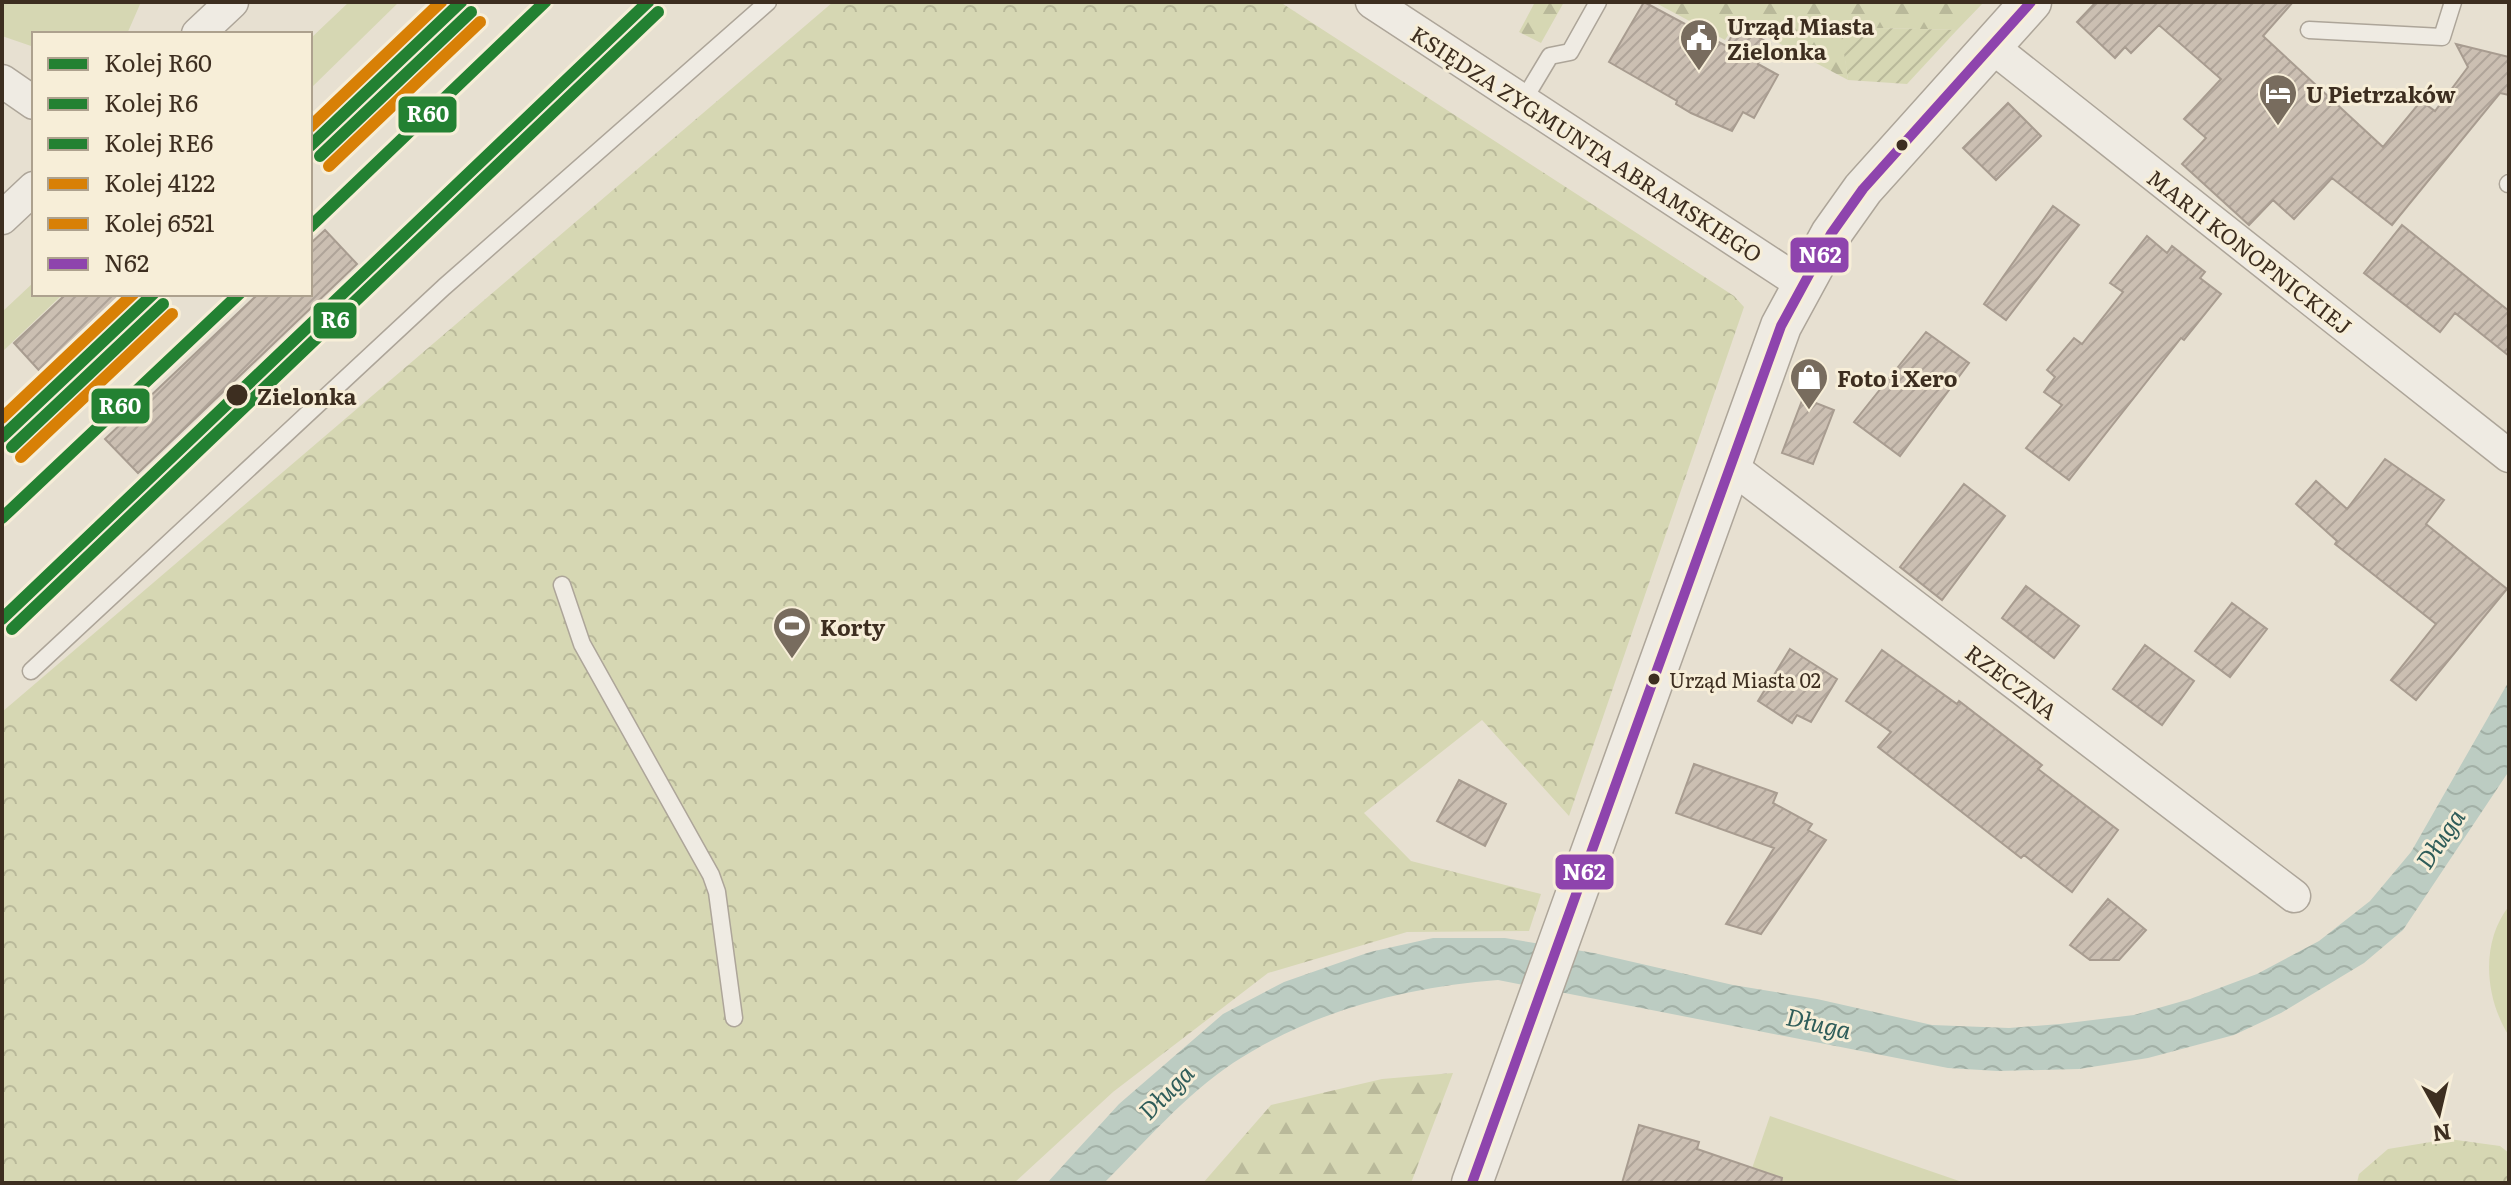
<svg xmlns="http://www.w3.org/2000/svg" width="2511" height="1185" viewBox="0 0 2511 1185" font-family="Literata,serif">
  <defs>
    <pattern id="forest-firs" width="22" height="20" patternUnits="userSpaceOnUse" patternTransform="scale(2)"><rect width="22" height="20" fill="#d6d7b3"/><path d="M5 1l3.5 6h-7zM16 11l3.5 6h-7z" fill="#b9b99a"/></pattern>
    <pattern id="park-crowns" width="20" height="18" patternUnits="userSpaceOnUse" patternTransform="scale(2)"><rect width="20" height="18" fill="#d6d7b3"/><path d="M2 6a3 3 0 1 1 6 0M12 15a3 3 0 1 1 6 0" fill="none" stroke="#b9b99a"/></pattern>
    <pattern id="garden-furrows" width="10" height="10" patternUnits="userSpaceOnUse" patternTransform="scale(2)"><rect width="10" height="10" fill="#d6d7b3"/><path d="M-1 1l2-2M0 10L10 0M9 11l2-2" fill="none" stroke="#b9b99a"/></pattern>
    <pattern id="water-waves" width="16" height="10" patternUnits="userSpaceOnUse" patternTransform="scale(2)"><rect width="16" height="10" fill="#bcccc2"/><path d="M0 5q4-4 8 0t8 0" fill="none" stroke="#a2b0a6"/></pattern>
    <pattern id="building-hatch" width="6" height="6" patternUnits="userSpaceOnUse" patternTransform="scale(2)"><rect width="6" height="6" fill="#cbbfb2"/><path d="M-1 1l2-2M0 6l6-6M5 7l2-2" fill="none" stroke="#afa499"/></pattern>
  </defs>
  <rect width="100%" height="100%" fill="#e7e0d1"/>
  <path fill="#d6d7b3" d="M2,2H141L127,34H34V47L2,36Z
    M349,2H399L310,89V39Z
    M34,282V294H63L2,352V312Z
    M2509,906V1036C2485,998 2480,943 2509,906Z
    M1770,1116L1965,1183H1747Z"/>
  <path fill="url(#forest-firs)" d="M1535,2H1564L1541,43L1519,32Z
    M1654,2H1984L1957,30L1841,27L1848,80L1737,21L1725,40Z
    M1453,1073L1411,1183H1203L1271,1105L1382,1079Z"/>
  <path fill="url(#park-crowns)" d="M833,2H1280L1734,296L1744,307L1569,816L1482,720L1364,813L1411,861L1541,894L1529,931L1407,932L1268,973L1113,1092L1014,1183H2V712Z
    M2449,1139L2500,1146L2509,1153V1183H2357L2359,1174L2388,1149Z"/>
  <path fill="url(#garden-furrows)" d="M1840,27L1957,30L1907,84L1848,80Z"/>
  <path fill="url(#water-waves)" d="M2509,681V771L2403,930L2364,963L2281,1013L2234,1035L2148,1058L2079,1069L1998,1071L1948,1068L1498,980C1406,987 1312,1011 1233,1063C1185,1095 1145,1142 1104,1183H1047L1119,1104L1223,1014L1284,982L1370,952L1433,938H1505L1594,953L1733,985L1817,999L1932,1025L2009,1028L2060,1024L2134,1015L2190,999L2257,974L2319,941L2370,901L2411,852Z"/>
  <path fill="url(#building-hatch)" stroke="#a89c90" stroke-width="2" d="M1644,2L1726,46L1738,25L1770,44L1758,64L1778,75L1754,118L1743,112L1732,131L1691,113L1676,104L1677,101L1609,62Z
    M2096,2H2293L2263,36L2383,147L2421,101L2435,111L2468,67L2456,44L2509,57V95L2500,93L2392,225L2332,178L2294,219L2273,200L2249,225L2182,164L2206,138L2184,119L2221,79L2159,25L2131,53L2125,47L2115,58L2077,22Z
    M2008,103L2041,136L1996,180L1963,148Z
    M2053,206L2079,225L2006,320L1984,304Z
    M2402,225L2509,311V356L2455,313L2440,332L2364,273Z
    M325,230L357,264L138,473L105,439L258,294H310V244Z
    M2147,236L2167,253L2172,246L2205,272L2200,278L2221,294L2184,340L2181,338L2069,480L2026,448L2062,405L2044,392L2055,377L2047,370L2074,338L2082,344L2123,292L2110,283Z
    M66,294H134L46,378L14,343Z
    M1926,332L1969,363L1900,456L1854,422Z
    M1803,398L1834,410L1813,464L1782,453Z
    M2385,459L2444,500L2426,524L2507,589L2416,700L2391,680L2436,624L2335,544L2337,541L2296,504L2316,481L2347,509Z
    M1964,484L2005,516L1942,600L1900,567Z
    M2026,586L2079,626L2054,658L2002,618Z
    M2232,603L2267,629L2230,677L2195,651Z
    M2145,645L2194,681L2162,725L2113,689Z
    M1790,649L1837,679L1811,722L1797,715L1792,723L1758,701Z
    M1882,650L1957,704L1959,701L2042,765L2038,769L2118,830L2072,892L2024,855L2021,858L1878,747L1891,732L1846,701Z
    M1694,764L1777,793L1773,803L1812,824L1808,830L1826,840L1761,934L1726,924L1774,848L1676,813Z
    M1459,780L1506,804L1485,846L1437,821Z
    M2108,899L2146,930L2119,960H2090L2070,945Z
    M1639,1125L1699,1142L1697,1149L1782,1178L1781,1183H1622Z"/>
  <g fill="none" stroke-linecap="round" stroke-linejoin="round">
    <g stroke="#ada599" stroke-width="19">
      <path id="service" d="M2309,30L2442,37L2453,2
        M1523,101L1550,56L1570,52L1598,2
        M2508,184L2509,183
        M562,585L582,644L711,875L717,892L734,1018
        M31,671L444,287L768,2"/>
    </g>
    <g stroke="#ada599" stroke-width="35">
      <path id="minor" d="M1372,2L1802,284
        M198,34L232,2
        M1991,46L2509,456
        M2,81L34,103
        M2,218L34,188
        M1729,465L2294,896"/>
    </g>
    <g stroke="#ada599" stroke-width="43">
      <path id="tertiary" d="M1472,1183L1781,326L1831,234L1863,189L2031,2"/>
    </g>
    <use href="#service" stroke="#efebe3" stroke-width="16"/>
    <use href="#minor" stroke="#efebe3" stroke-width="32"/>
    <use href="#tertiary" stroke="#efebe3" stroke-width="40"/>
    <g stroke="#f7eed8" stroke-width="16">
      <path id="bus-1" d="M1472,1183L1781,326L1831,234L1863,189L2031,2"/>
    </g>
    <use href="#bus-1" stroke="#8e44ad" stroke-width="10"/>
    <g stroke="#f7eed8" stroke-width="18">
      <path id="rail-1" d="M310,227L545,2
        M2,518L239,294
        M2,619L648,2"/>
    </g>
    <g stroke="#f7eed8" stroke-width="18">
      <path id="rail-2" d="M320,156L471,12
        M12,447L163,304
        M12,629L658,12"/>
    </g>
    <g stroke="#f7eed8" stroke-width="18">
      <path id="rail-3" d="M310,146L461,2
        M2,437L153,294"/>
    </g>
    <g stroke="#f7eed8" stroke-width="18">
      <path id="rail-4" d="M310,127L441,2
        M2,418L133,294"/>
    </g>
    <g stroke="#f7eed8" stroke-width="18">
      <path id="rail-5" d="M329,166L480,22
        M21,457L172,314"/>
    </g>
    <use href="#rail-1" stroke="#238132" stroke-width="12"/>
    <use href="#rail-2" stroke="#238132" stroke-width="12"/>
    <use href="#rail-3" stroke="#238132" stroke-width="12"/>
    <use href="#rail-4" stroke="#d88006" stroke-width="12"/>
    <use href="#rail-5" stroke="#d88006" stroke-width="12"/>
  </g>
  <defs>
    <g id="civic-pin" transform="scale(2)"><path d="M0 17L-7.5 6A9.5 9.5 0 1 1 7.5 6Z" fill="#786c5e" stroke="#f7eed8"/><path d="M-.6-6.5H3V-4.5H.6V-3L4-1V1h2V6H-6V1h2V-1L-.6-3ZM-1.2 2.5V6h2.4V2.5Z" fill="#fff"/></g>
    <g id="hotel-pin" transform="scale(2)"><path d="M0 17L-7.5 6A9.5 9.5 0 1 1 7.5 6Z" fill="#786c5e" stroke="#f7eed8"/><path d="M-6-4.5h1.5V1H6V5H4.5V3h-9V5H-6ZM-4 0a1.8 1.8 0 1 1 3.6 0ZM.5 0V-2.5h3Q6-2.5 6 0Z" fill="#fff"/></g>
    <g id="shop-pin" transform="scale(2)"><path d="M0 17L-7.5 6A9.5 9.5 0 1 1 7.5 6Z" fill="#786c5e" stroke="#f7eed8"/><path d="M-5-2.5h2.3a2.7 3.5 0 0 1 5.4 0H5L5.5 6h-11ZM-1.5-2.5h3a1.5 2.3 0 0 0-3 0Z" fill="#fff"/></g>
    <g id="stadium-pin" transform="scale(2)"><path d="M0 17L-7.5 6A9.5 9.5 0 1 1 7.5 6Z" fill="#786c5e" stroke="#f7eed8"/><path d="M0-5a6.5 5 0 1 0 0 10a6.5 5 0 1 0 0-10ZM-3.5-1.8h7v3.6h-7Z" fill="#fff"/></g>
  </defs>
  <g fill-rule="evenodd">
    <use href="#civic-pin" x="1699" y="38"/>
    <use href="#hotel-pin" x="2278" y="93"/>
    <use href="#shop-pin" x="1809" y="377"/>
    <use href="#stadium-pin" x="792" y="626"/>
  </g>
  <g fill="#3d2e20" stroke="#f7eed8" stroke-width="3">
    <circle cx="1902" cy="145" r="7"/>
    <circle cx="237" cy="395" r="12"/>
    <circle cx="1654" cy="679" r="7"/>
  </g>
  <g text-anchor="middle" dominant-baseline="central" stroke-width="6" stroke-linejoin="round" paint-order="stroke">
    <g font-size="20" fill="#3d2e20" stroke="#f7eed8" text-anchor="start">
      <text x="1669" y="679">Urząd Miasta 02</text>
    </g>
    <g font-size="22" font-weight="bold" fill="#3d2e20" stroke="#f7eed8" text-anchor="start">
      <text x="1727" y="25">Urząd Miasta<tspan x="1727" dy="25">Zielonka</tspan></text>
      <text x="2306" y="93">U Pietrzaków</text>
      <text x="1837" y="377">Foto i Xero</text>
      <text x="820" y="626">Korty</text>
    </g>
    <g font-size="22" fill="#3d2e20" stroke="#f7eed8">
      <text transform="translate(1587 143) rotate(33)">KSIĘDZA ZYGMUNTA ABRAMSKIEGO</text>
      <text transform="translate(2250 251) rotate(38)">MARII KONOPNICKIEJ</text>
      <text transform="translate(2012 681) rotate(37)">RZECZNA</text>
    </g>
    <g font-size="22" font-weight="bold" fill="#3d2e20" stroke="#f7eed8" text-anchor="start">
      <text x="257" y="395">Zielonka</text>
    </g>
    <g font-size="24" font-style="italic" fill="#2f5d5a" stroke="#f7eed8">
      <text transform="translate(2439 838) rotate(-56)">Długa</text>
      <text transform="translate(1819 1022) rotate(13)">Długa</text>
      <text transform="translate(1165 1091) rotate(-45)">Długa</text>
    </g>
  </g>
  <g stroke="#f7eed8" stroke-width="3">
    <rect x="397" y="95" width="61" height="39" rx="8" fill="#238132"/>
    <rect x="1789" y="236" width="61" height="38" rx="8" fill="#8e44ad"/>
    <rect x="312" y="301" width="46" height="39" rx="8" fill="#238132"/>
    <rect x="90" y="387" width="61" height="38" rx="8" fill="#238132"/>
    <rect x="1554" y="853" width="61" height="38" rx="8" fill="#8e44ad"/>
  </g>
  <g font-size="22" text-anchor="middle" font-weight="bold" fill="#fff">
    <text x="428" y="122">R60</text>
    <text x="1820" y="263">N62</text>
    <text x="335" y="328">R6</text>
    <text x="120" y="414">R60</text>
    <text x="1584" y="880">N62</text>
  </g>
  <rect width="2511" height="1185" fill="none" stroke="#3d2e20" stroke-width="8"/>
  <rect x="32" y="32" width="280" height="264" fill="#f7eed8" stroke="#ada18e" stroke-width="2"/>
  <rect x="48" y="58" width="40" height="12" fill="#238132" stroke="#ada18e" stroke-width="2"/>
  <text x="104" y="72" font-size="24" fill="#3d2e20">Kolej R60</text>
  <rect x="48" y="98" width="40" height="12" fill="#238132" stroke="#ada18e" stroke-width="2"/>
  <text x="104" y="112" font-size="24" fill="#3d2e20">Kolej R6</text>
  <rect x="48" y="138" width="40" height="12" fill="#238132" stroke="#ada18e" stroke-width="2"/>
  <text x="104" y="152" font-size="24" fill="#3d2e20">Kolej RE6</text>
  <rect x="48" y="178" width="40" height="12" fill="#d88006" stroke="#ada18e" stroke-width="2"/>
  <text x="104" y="192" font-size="24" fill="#3d2e20">Kolej 4122</text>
  <rect x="48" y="218" width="40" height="12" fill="#d88006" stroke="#ada18e" stroke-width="2"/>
  <text x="104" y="232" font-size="24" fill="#3d2e20">Kolej 6521</text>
  <rect x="48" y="258" width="40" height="12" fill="#8e44ad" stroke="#ada18e" stroke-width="2"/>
  <text x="104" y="272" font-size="24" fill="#3d2e20">N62</text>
  <g transform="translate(2439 1113) rotate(172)" stroke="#f7eed8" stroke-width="6" paint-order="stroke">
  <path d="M0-6L14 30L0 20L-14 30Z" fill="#3d2e20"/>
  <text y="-12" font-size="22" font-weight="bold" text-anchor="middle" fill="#3d2e20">N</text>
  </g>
</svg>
